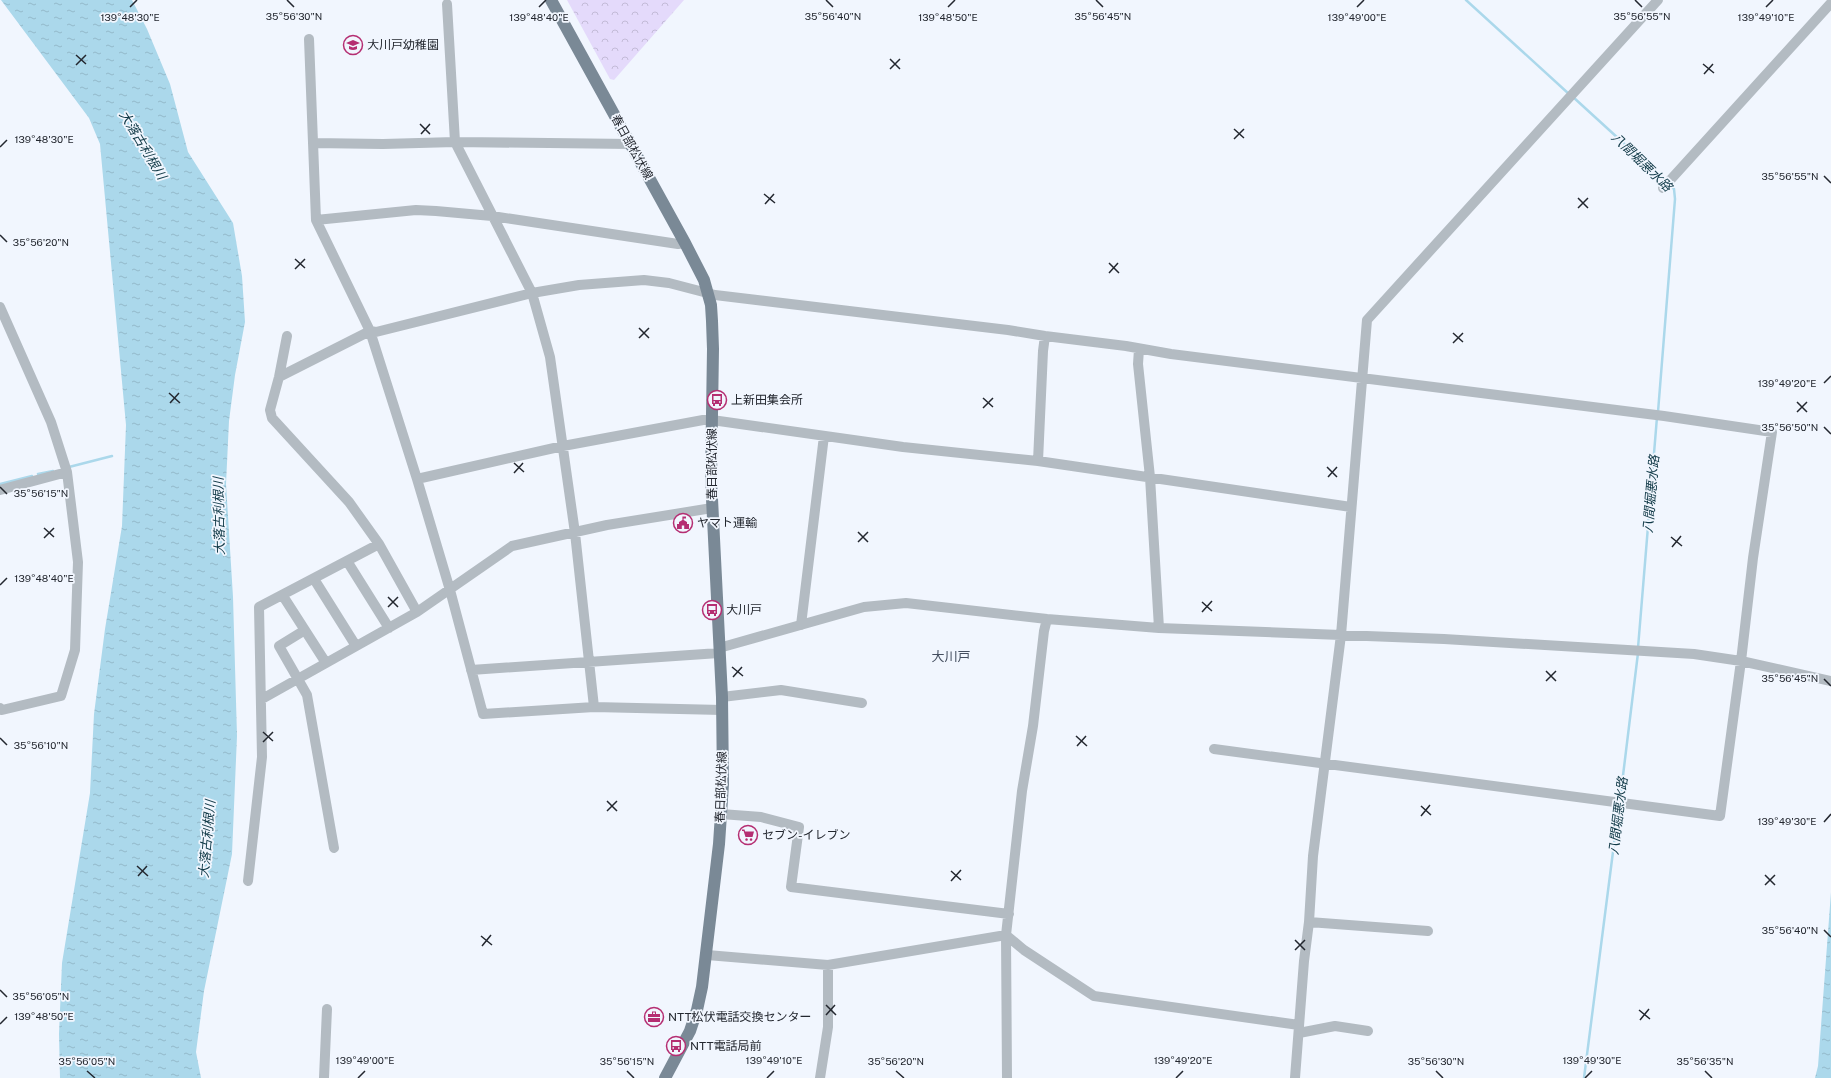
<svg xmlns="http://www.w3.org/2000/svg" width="1831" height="1078" viewBox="0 0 1831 1078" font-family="'Public Sans','Noto Sans JP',sans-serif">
  <defs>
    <pattern id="park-crowns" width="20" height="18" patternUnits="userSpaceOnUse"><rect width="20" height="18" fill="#e4dafb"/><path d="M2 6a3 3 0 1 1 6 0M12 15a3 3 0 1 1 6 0" fill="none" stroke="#c3bbd7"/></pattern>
    <pattern id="water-ripples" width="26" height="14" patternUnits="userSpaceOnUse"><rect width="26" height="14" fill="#abd8eb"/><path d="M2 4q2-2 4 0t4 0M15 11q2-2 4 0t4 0" fill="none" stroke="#93b9ca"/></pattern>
  </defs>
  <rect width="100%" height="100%" fill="#f1f6fe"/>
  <path fill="url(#park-crowns)" d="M567,0H684L614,80L610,79Z"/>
  <path fill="url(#water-ripples)" d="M1,0H132L147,29L170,84L188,152L233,223L242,276L245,322L235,375L229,421L226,484L233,597L237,736L232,854L204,991L196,1052L201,1078H60L59,1034L62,963L90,793L94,714L105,629L122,526L126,425L100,144L89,118Z
    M1831,892V1078H1815L1818,1066Z"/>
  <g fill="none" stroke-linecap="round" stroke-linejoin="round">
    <path stroke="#abd8eb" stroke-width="2.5" d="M1466,0L1569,94
      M1573,97L1665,181
      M1658,412L1675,199L1674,189L1669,184
      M69,467L112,456
      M38,474L53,471
      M0,484L32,476
      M1638,648L1657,417
      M1620,800L1638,653
      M1584,1078L1619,805"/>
    <path stroke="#b3bbc2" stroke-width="10" d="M447,4L455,142L532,293L550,357L575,533L594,707
      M309,39L316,220L370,331L417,479L450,590L483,714L594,707L722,710
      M313,143L383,144L455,142L631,144
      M1663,188L1831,3
      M316,220L416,210L436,211L492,216L678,244L685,243
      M0,307L51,422L67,472L78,562L75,650L61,696L2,710L0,708
      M287,336L279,377L270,410L272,418L349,502L379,544L417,612
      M1139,349L1138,364L1150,477L1159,628
      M279,377L370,331L376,332L532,293L579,285L644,280L669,283L715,295L1008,330L1045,336L1126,346L1171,354L1664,416L1772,432L1753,558L1741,661L1720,816L1214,749
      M1038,461L1043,351L1045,336
      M417,479L563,446L703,420H712L903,447L1038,461L1351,507
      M0,490L67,472
      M347,561L389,628
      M314,579L356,646
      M283,596L326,663
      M801,625L824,436
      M305,630L279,646L307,695L334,848
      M719,648L864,607L906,603L1047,619L1159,628L1444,639L1694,654L1741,661L1831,681
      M471,670L719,653
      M722,697L781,690L862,703
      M262,699L417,612L512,546L607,525L712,508
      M721,814L761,817L799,827L791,887L1009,914
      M248,881L262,757L259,607L379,544
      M1309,922L1428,931
      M707,955L828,965L1006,935L1024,950L1094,996L1299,1025
      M1299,1033L1335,1026L1368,1031
      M324,1078L327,1009
      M820,1078L828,1027V965
      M1007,1078L1006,935L1022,791L1033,726L1044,631L1047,619
      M1295,1078L1304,961L1309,922L1313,856L1341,635L1367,320L1658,0"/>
    <path stroke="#7a8996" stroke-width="12" d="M551,0L685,243L704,280L711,305L712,321L713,349L711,479L722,697L723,784L719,844L702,987L697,1010L690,1031L665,1078"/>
  </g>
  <path fill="none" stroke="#23272f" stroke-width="1.5" d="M287,0L294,7M826,0L833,7M1096,0L1103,7M1635,0L1642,7M130,7L137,0M539,7L546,0M948,7L955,0M1357,7L1364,0M1766,7L1773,0M76,55L86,64M890,59L900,69M1703,64L1714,73M76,65L86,55M890,69L900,59M1704,74L1713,64M420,124L430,134M1234,129L1244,138M421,134L430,124M1234,139L1244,129M0,147L7,140M1824,176L1831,183M764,194L775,203M1578,198L1588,208M765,204L774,194M1578,208L1588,198M0,235L7,242M295,259L305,268M1109,263L1119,273M295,269L305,259M1109,273L1118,263M639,328L649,338M1453,333L1463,342M639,338L649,328M1453,343L1463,333M1824,383L1831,376M169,393L180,403M983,398L993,407M1797,402L1807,412M170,403L179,393M983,408L993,398M1797,412L1807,402M1824,427L1831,434M514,463L524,472M1327,467L1337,477M514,473L523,463M1328,477L1337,467M0,487L7,494M44,528L54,537M858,532L868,542M1671,537L1682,546M44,538L54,528M858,542L868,532M1672,547L1681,536M0,585L7,578M388,597L398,607M1202,602L1212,611M388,607L398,597M1202,612L1212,601M732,667L743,676M1546,671L1556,681M733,677L742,667M1824,679L1831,686M1546,681L1556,671M263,732L273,741M1076,736L1087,746M0,738L7,745M263,742L273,732M1077,746L1086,736M607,801L617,811M1421,806L1431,815M607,811L617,801M1421,816L1430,805M1824,822L1831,814M137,866L148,876M951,871L961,880M1765,875L1775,885M138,876L147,866M951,881L961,870M1765,885L1775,875M1824,930L1831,937M481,936L492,945M1295,940L1305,950M482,946L491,935M1295,950L1305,940M0,990L7,997M826,1005L836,1015M1639,1010L1650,1019M826,1015L835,1005M1640,1020L1649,1009M0,1024L7,1017M87,1071L95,1078M627,1071L634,1078M896,1071L904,1078M1436,1071L1443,1078M1705,1071L1712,1078M358,1078L365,1071M767,1078L774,1071M1176,1078L1183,1071M1585,1078L1592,1071"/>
  <defs>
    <g id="school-ring" transform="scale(1)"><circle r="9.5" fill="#f1f6fe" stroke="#b52e72" stroke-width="1.5"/><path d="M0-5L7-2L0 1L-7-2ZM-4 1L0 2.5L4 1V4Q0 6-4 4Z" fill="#b52e72"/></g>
    <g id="bus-ring" transform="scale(1)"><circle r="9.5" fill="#f1f6fe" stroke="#b52e72" stroke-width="1.5"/><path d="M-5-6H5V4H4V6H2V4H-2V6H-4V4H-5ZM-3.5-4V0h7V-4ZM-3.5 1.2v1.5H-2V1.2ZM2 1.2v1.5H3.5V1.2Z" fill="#b52e72"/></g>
    <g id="civic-ring" transform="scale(1)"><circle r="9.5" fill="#f1f6fe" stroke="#b52e72" stroke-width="1.5"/><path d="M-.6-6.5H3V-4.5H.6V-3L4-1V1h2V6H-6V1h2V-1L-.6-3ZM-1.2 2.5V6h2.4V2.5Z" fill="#b52e72"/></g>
    <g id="supermarket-ring" transform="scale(1)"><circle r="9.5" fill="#f1f6fe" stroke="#b52e72" stroke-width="1.5"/><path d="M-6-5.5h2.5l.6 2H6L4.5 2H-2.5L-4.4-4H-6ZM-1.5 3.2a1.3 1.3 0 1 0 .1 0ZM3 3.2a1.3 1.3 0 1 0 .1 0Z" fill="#b52e72"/></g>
    <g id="office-ring" transform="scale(1)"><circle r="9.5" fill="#f1f6fe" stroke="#b52e72" stroke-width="1.5"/><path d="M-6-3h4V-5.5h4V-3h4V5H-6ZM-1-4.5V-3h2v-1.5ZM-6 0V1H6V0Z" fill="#b52e72"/></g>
  </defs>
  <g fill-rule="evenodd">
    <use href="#school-ring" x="353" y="45"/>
    <use href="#bus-ring" x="717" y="400"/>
    <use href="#civic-ring" x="683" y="523"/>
    <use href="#bus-ring" x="712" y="610"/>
    <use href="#supermarket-ring" x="748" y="835"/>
    <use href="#office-ring" x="654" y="1017"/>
    <use href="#bus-ring" x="676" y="1046"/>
  </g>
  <g text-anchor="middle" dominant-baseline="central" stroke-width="3.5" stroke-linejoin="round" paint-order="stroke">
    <g font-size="12" fill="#23272f" stroke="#f1f6fe" text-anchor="start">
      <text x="367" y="45">大川戸幼稚園</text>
      <text x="731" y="400">上新田集会所</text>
      <text x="697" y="523">ヤマト運輸</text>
      <text x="726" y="610">大川戸</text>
      <text x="762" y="835">セブン-イレブン</text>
      <text x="668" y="1017">NTT松伏電話交換センター</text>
      <text x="690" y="1046">NTT電話局前</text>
    </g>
    <g font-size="12" fill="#23272f" stroke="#f1f6fe">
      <text transform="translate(632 147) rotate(61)">春日部松伏線</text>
      <text transform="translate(712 464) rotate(-90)">春日部松伏線</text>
      <text transform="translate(721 787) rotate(-88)">春日部松伏線</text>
    </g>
    <g font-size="13" font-style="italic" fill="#103947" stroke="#f1f6fe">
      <text transform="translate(143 145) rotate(59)">大落古利根川</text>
      <text transform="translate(1642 162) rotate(44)">八間堀悪水路</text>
      <text transform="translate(1651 494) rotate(-85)">八間堀悪水路</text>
      <text transform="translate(219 516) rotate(-91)">大落古利根川</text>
      <text transform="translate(1618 816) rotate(-83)">八間堀悪水路</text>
      <text transform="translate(207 839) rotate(-85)">大落古利根川</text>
    </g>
    <g font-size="13" fill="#444e5f" stroke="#f1f6fe">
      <text x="951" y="656">大川戸</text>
    </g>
  </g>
  <g font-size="10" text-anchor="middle" fill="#23272f" stroke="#f1f6fe" stroke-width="3.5" stroke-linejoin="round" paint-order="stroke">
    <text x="294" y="20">35°56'30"N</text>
    <text x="833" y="20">35°56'40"N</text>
    <text x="1103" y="20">35°56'45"N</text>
    <text x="1642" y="20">35°56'55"N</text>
    <text x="130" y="21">139°48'30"E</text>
    <text x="539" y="21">139°48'40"E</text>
    <text x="948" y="21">139°48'50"E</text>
    <text x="1357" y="21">139°49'00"E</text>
    <text x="1766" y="21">139°49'10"E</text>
    <text x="44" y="143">139°48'30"E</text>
    <text x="1790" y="180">35°56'55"N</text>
    <text x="41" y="246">35°56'20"N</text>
    <text x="1787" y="387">139°49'20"E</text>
    <text x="1790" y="431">35°56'50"N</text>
    <text x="41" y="497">35°56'15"N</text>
    <text x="44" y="582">139°48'40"E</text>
    <text x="1790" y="682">35°56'45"N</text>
    <text x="41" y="749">35°56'10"N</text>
    <text x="1787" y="825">139°49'30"E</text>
    <text x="1790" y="934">35°56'40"N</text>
    <text x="41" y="1000">35°56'05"N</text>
    <text x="44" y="1020">139°48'50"E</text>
    <text x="365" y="1064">139°49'00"E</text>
    <text x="774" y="1064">139°49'10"E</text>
    <text x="1183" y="1064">139°49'20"E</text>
    <text x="1592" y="1064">139°49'30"E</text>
    <text x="87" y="1065">35°56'05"N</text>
    <text x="627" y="1065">35°56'15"N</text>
    <text x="896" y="1065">35°56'20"N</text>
    <text x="1436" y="1065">35°56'30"N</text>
    <text x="1705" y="1065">35°56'35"N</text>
  </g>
</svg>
